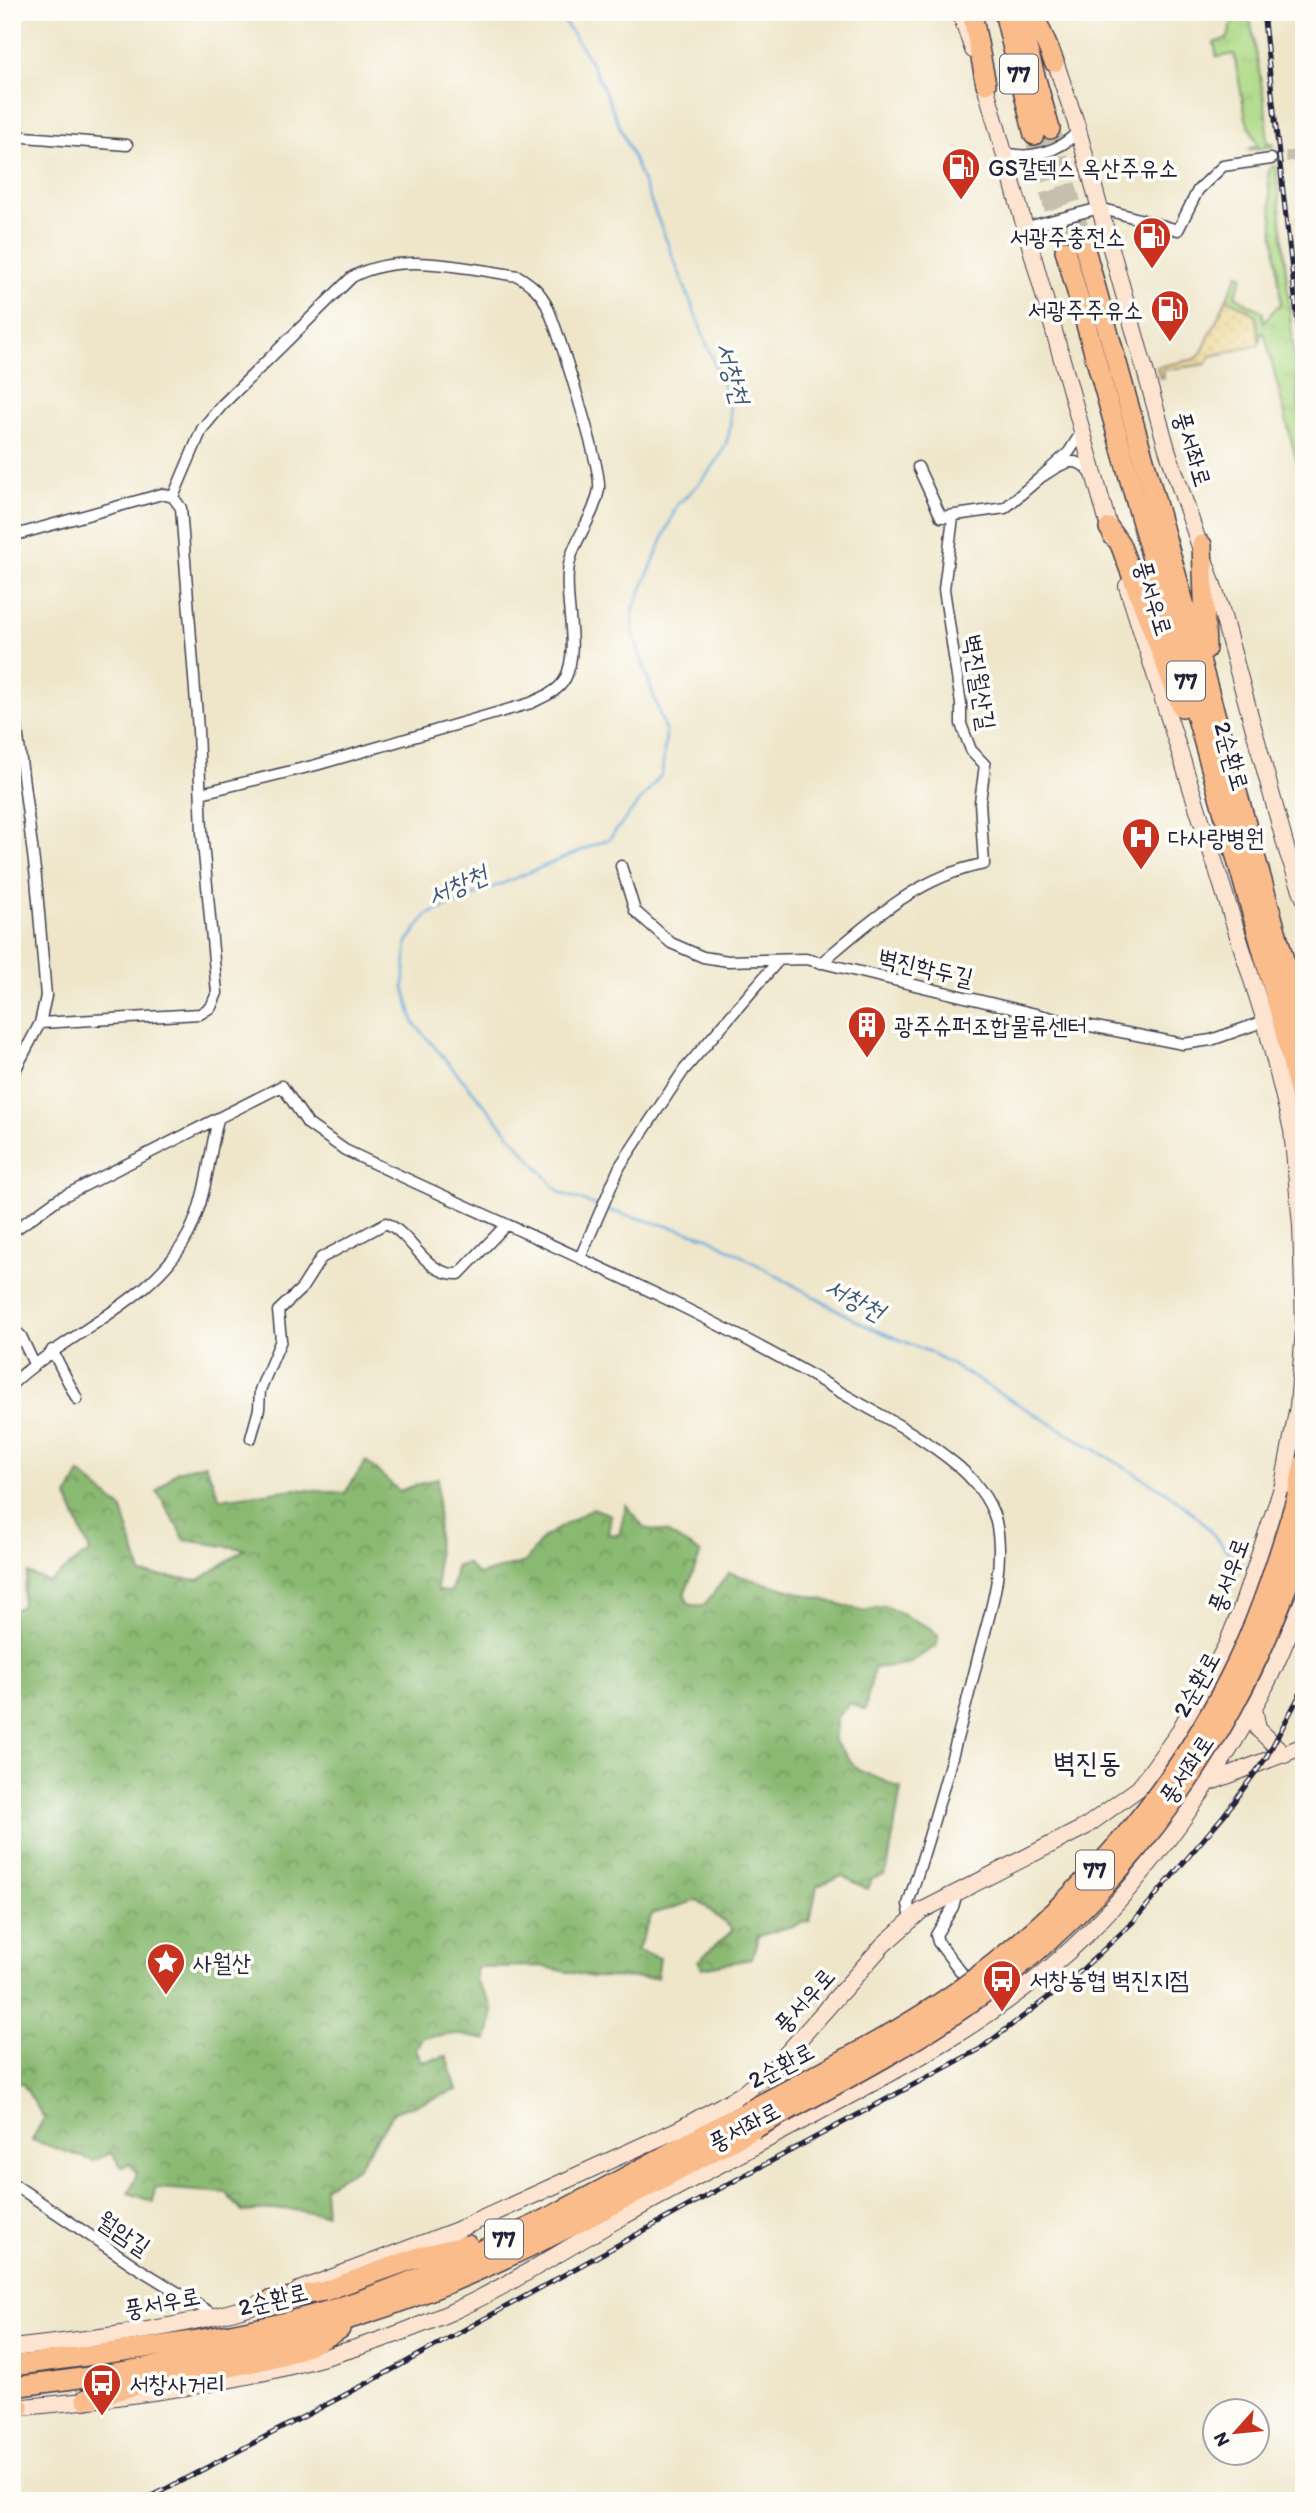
<svg xmlns="http://www.w3.org/2000/svg" width="1316" height="2513" viewBox="0 0 1316 2513" font-family="Itim,'Poor Story',sans-serif">
  <defs>
    <pattern id="grass-tufts" width="24" height="20" patternUnits="userSpaceOnUse" patternTransform="scale(1.75)"><rect width="24" height="20" fill="#add985"/><path d="M3 7l-1-3M5 7V3M7 7l1-3M15 17l-1-3M17 17v-4M19 17l1-3" fill="none" stroke="#95ba74"/></pattern>
    <pattern id="forest-crowns" width="20" height="18" patternUnits="userSpaceOnUse" patternTransform="scale(1.75)"><rect width="20" height="18" fill="#8ab972"/><path d="M2 6a3 3 0 1 1 6 0M12 15a3 3 0 1 1 6 0" fill="none" stroke="#70965f"/></pattern>
    <pattern id="sand-dots" width="8" height="8" patternUnits="userSpaceOnUse" patternTransform="scale(1.75)"><rect width="8" height="8" fill="#eeda9e"/><path d="M2 2h.1M6 6h.1" fill="none" stroke="#ccbb89" stroke-width="1.8" stroke-linecap="round"/></pattern>
  </defs>
  <rect width="100%" height="100%" fill="#fdfcf7"/>
  <filter id="ink" filterUnits="userSpaceOnUse"><feTurbulence type="fractalNoise" baseFrequency=".0143" numOctaves="2"/><feDisplacementMap in="SourceGraphic" scale="14" xChannelSelector="R" yChannelSelector="G"/><feConvolveMatrix kernelMatrix="1 2 1 2 8 2 1 2 1" color-interpolation-filters="sRGB"/></filter>
  <filter id="wash" filterUnits="userSpaceOnUse"><feTurbulence type="fractalNoise" baseFrequency=".00686" numOctaves="4" result="noise"/><feDisplacementMap in="SourceGraphic" scale="28" xChannelSelector="R" yChannelSelector="G"/><feGaussianBlur stdDeviation="1.57" result="paint"/><feColorMatrix in="noise" values="0 0 0 0 0 0 0 0 0 0 0 0 0 0 0 0 0 1.4 0 .05"/><feComposite in="paint" operator="in"/></filter>
  <g filter="url(#wash)">
    <rect width="100%" height="100%" fill="#efe6ca"/>
    <path fill="url(#grass-tufts)" stroke="#687e60" stroke-width="2" d="M1234,12H1249L1267,117V143H1273L1274,146L1247,150L1258,145L1246,119L1234,54L1217,57L1214,43L1228,38Z
      M1276,165L1304,461V490L1265,335L1261,332L1260,342L1256,315L1227,298L1238,274L1243,276L1235,296L1263,312V322L1281,303L1268,177L1270,167Z"/>
    <path fill="url(#forest-crowns)" stroke="#566e56" stroke-width="2" d="M366,1461L399,1491L438,1478L437,1591L451,1592L456,1567L466,1563L478,1575L525,1562L544,1537L593,1508L611,1515L608,1534L619,1535L626,1505L644,1528L666,1532L701,1553L684,1595L690,1605H704L729,1573L864,1611L885,1606L932,1629L938,1636L937,1645L908,1664L874,1668L865,1710L849,1703L837,1717L834,1741L858,1770L901,1788L888,1865L884,1875L872,1879L868,1889L842,1876L817,1886L810,1921L758,1936L752,1959L702,1968L698,1961L733,1930L698,1900L652,1914L637,1951L660,1958L657,1978L592,1977L540,1966L477,1967L475,1981C495,2005 495,2010 487,2040L457,2034L423,2037L416,2049L422,2062L447,2056L457,2090L394,2112L357,2168L324,2187L326,2214L285,2209L242,2212L226,2193L155,2188L153,2202L129,2193L137,2173L129,2164L122,2167L111,2153L93,2161L32,2140L44,2118L23,2084L12,2078V1611L21,1606L28,1573L49,1582L90,1551L67,1497L80,1473L122,1509L141,1574L199,1580L245,1549L185,1540L157,1491L177,1471L205,1464L220,1499L294,1489L345,1493Z"/>
    <path fill="url(#sand-dots)" stroke="#887e6c" stroke-width="2" d="M1227,298L1256,315L1259,345L1211,356L1206,364L1162,370L1163,377L1160,378L1157,367L1196,359L1202,352Z"/>
    <g fill="none" stroke-linecap="round" stroke-linejoin="round">
      <path stroke="#67aadc" stroke-width="2.5" d="M555,12C592,52 610,104 631,153C663,229 692,306 722,383C727,397 732,411 730,427C728,455 697,487 677,505L633,610V634L666,733L662,774L609,839L427,915L407,942L404,987L414,1023L560,1193L598,1206
        M604,1209L708,1237L864,1325L932,1353L1168,1493L1199,1518L1235,1560L1248,1569"/>
    </g>
  </g>
  <g filter="url(#ink)">
    <g fill="none" stroke-linecap="round" stroke-linejoin="round">
      <path stroke="#c6bfad" stroke-width="10" stroke-dasharray="10 5" stroke-linecap="butt" d="M1271,159L1304,154"/>
      <path stroke="#c6bfad" stroke-width="19" stroke-dasharray="19 10" stroke-linecap="butt" d="M1050,129L1083,242
        M1034,135L1065,250"/>
      <g stroke="#413f50" stroke-width="13">
        <path id="street" d="M12,136L127,145
          M1002,151C1027,162 1061,151 1078,131
          M1023,228L1100,208L1178,230L1198,190L1223,166L1271,159
          M1081,433L1069,452L1041,477C1059,466 1076,451 1091,474
          M918,467L941,517L1005,508L1041,477
          M173,497L202,429L222,405L352,277C401,251 465,268 518,276C531,284 541,292 547,306C558,331 602,468 599,489C594,520 570,542 568,573C565,606 580,649 565,679C558,692 543,697 531,703L316,765L201,793
          M12,536L162,494L173,497L181,508L198,730L202,832L217,993L211,1007L200,1014L40,1023
          M12,690L36,878L46,996L40,1023L12,1076
          M621,866L635,911L671,943L703,957L728,961L806,959L1065,1021L1183,1044L1211,1040L1265,1021
          M821,963C869,922 919,876 984,864L980,802L985,765L971,750L961,724V704L944,589L953,517
          M12,1232L58,1199L282,1086L308,1124L345,1150C509,1228 678,1296 835,1389C874,1412 918,1433 953,1462C971,1476 991,1499 996,1522C1007,1572 986,1623 975,1670C955,1749 933,1827 908,1904L911,1919
          M580,1258L620,1166L684,1070L778,961
          M12,1328L21,1336L34,1364
          M52,1350L77,1399
          M12,1384C66,1333 156,1300 189,1233C206,1199 209,1156 218,1119
          M251,1438L259,1409L260,1390L281,1340L278,1311L302,1288L321,1258L386,1223C413,1235 425,1276 459,1274L505,1226
          M957,1893L953,1907L936,1935L938,1942L991,2011
          M12,2183L138,2268L214,2315"/>
      </g>
      <g stroke="#413f50" stroke-width="18">
        <path id="secondary" d="M960,12L973,50
          M1052,52L1076,123L1167,449L1221,609L1287,851L1304,898
          M982,74L1112,538
          M1127,586L1265,1021L1292,1130L1301,1226L1304,1324
          M1254,1708L1258,1729L1285,1755
          M1203,1785L1304,1746
          M299,2290L455,2231L679,2129L741,2095L772,2070L883,1945L921,1911L1085,1827L1139,1788L1177,1735L1227,1644L1240,1612L1283,1485L1298,1406L1304,1329
          M12,2348C96,2338 198,2327 278,2297
          M12,2408C161,2395 311,2374 449,2313C507,2287 561,2251 617,2220C666,2192 716,2167 766,2140C878,2080 996,2024 1088,1933C1149,1872 1213,1782 1254,1707C1274,1673 1288,1635 1304,1598"/>
      </g>
      <g stroke="#413f50" stroke-width="20">
        <path id="primary" d="M12,2411L20,2407"/>
      </g>
      <g stroke="#413f50" stroke-width="22">
        <path id="highway" d="M972,12L986,84
          M1004,12L1034,135
          M1017,12L1050,129
          M1033,12L1054,62
          M1083,242L1304,1031
          M1065,250L1281,1016L1304,1113
          M1109,528L1120,544L1182,707
          M1202,545L1206,649
          M1297,1496L1304,1464
          M269,2301L325,2291L422,2256L468,2245
          M12,2366C118,2351 227,2341 330,2310C476,2265 611,2183 745,2113
          M12,2387C129,2373 243,2353 356,2317C496,2273 625,2198 754,2129
          M86,2399C112,2392 138,2384 164,2379C223,2367 289,2362 340,2329"/>
      </g>
      <use href="#street" stroke="#fff" stroke-width="10"/>
      <use href="#secondary" stroke="#fde4d1" stroke-width="16"/>
      <use href="#primary" stroke="#fabc8b" stroke-width="18"/>
      <use href="#highway" stroke="#fabc8b" stroke-width="19"/>
      <g stroke="#22223b" stroke-width="5">
        <path id="rail" d="M1263,12L1304,378
          M143,2501L379,2377L721,2188L980,2049L1071,1980L1133,1922L1224,1815L1266,1758L1304,1687"/>
      </g>
      <use href="#rail" stroke="#fdfcf7" stroke-width="2.5" stroke-dasharray="8" stroke-linecap="butt"/>
      <g stroke="#413f50" stroke-width="22" stroke-linecap="butt">
        <path id="highway-bridge" d="M745,2113C816,2074 890,2038 956,1992C1075,1907 1175,1793 1238,1660C1263,1608 1280,1552 1297,1496
          M754,2129C825,2090 898,2054 965,2007C1128,1894 1248,1725 1304,1535"/>
      </g>
      <use href="#highway-bridge" stroke="#fabc8b" stroke-width="19"/>
    </g>
  </g>
  <defs>
    <g id="fuel-pin" transform="scale(2.0125)"><path d="M0 17L-7.5 6A9.5 9.5 0 1 1 7.5 6Z" fill="#c8321e" stroke="#fdfcf7"/><path d="M-5.5-6h7V0h2V4h1.3V-2.5L3-4.5l.8-.8L6-3V5H2.5V1h-1V6h-7ZM-4.2-4.7v3.2H.2V-4.7Z" fill="#fff"/></g>
    <g id="hospital-pin" transform="scale(2.0125)"><path d="M0 17L-7.5 6A9.5 9.5 0 1 1 7.5 6Z" fill="#c8321e" stroke="#fdfcf7"/><path d="M-5-5h3v3.5h4V-5h3V5h-3V1.5h-4V5h-3Z" fill="#fff"/></g>
    <g id="building-pin" transform="scale(2.0125)"><path d="M0 17L-7.5 6A9.5 9.5 0 1 1 7.5 6Z" fill="#c8321e" stroke="#fdfcf7"/><path d="M-4-6H4V6H1V3H-1V6H-4ZM-2.5-4.3h1.7v1.8h-1.7ZM.8-4.3h1.7v1.8H.8ZM-2.5-1h1.7V.8h-1.7ZM.8-1h1.7V.8H.8Z" fill="#fff"/></g>
    <g id="sight-pin" transform="scale(2.0125)"><path d="M0 17L-7.5 6A9.5 9.5 0 1 1 7.5 6Z" fill="#c8321e" stroke="#fdfcf7"/><path d="M0-6L1.8-2.2L6-1.7L2.9 1.2L3.7 5.4L0 3.3L-3.7 5.4L-2.9 1.2L-6-1.7L-1.8-2.2Z" fill="#fff"/></g>
    <g id="bus-pin" transform="scale(2.0125)"><path d="M0 17L-7.5 6A9.5 9.5 0 1 1 7.5 6Z" fill="#c8321e" stroke="#fdfcf7"/><path d="M-5-6H5V4H4V6H2V4H-2V6H-4V4H-5ZM-3.5-4V0h7V-4ZM-3.5 1.2v1.5H-2V1.2ZM2 1.2v1.5H3.5V1.2Z" fill="#fff"/></g>
  </defs>
  <g fill-rule="evenodd">
    <use href="#fuel-pin" x="961" y="167"/>
    <use href="#fuel-pin" x="1152" y="236"/>
    <use href="#fuel-pin" x="1170" y="309"/>
    <use href="#hospital-pin" x="1141" y="837"/>
    <use href="#building-pin" x="867" y="1025"/>
    <use href="#sight-pin" x="166" y="1962"/>
    <use href="#bus-pin" x="1002" y="1979"/>
    <use href="#bus-pin" x="102" y="2383"/>
  </g>
  <g text-anchor="middle" dominant-baseline="central" stroke-width="7" stroke-linejoin="round" paint-order="stroke">
    <g fill="#fdfcf7" stroke="#646373" stroke-width="2">
      <rect x="1000" y="54.5" width="38" height="39" rx="5"/>
      <rect x="1167" y="661.5" width="38" height="39" rx="5"/>
      <rect x="1076" y="1850.5" width="38" height="39" rx="5"/>
      <rect x="485" y="2219.5" width="38" height="39" rx="5"/>
    </g>
    <g font-size="23" font-weight="bold" fill="#22223b">
      <text x="1019" y="74">77</text>
      <text x="1186" y="681">77</text>
      <text x="1095" y="1870">77</text>
      <text x="504" y="2239">77</text>
    </g>
    <g font-size="24" fill="#22223b" stroke="#fdfcf7" text-anchor="start">
      <text x="988" y="167">GS칼텍스 옥산주유소</text>
      <text x="1125" y="236" text-anchor="end">서광주충전소</text>
      <text x="1143" y="309" text-anchor="end">서광주주유소</text>
      <text x="1168" y="837">다사랑병원</text>
      <text x="894" y="1025">광주슈퍼조합물류센터</text>
      <text x="193" y="1962">사월산</text>
      <text x="1029" y="1979">서창농협 벽진지점</text>
      <text x="129" y="2383">서창사거리</text>
    </g>
    <g font-size="24" fill="#22223b" stroke="#fdfcf7">
      <text transform="translate(1193 449) rotate(73)">풍서좌로</text>
      <text transform="translate(1154 598) rotate(73)">풍서우로</text>
      <text transform="translate(980 682) rotate(81)">벽진월산길</text>
      <text transform="translate(1232 756) rotate(74)">2순환로</text>
      <text transform="translate(926 967) rotate(13)">벽진학두길</text>
      <text transform="translate(1228 1575) rotate(-70)">풍서우로</text>
      <text transform="translate(1196 1684) rotate(-61)">2순환로</text>
      <text transform="translate(1186 1769) rotate(-56)">풍서좌로</text>
      <text transform="translate(804 2000) rotate(-48)">풍서우로</text>
      <text transform="translate(781 2065) rotate(-28)">2순환로</text>
      <text transform="translate(744 2126) rotate(-28)">풍서좌로</text>
      <text transform="translate(124 2233) rotate(34)">월암길</text>
      <text transform="translate(273 2299) rotate(-14)">2순환로</text>
      <text transform="translate(162 2302) rotate(-11)">풍서우로</text>
    </g>
    <g font-size="26" font-style="italic" fill="#3e587b" stroke="#fdfcf7">
      <text transform="translate(733 373) rotate(74)">서창천</text>
      <text transform="translate(457 885) rotate(-24)">서창천</text>
      <text transform="translate(855 1299) rotate(28)">서창천</text>
    </g>
    <g font-size="28" fill="#22223b" stroke="#fdfcf7">
      <text x="1087" y="1762">벽진동</text>
    </g>
  </g>
  <rect width="1316" height="2513" fill="none" stroke="#fdfcf7" stroke-width="42"/>
  <g transform="translate(1236 2432) rotate(243)"><circle r="33" fill="#fdfcf7" stroke="#a5a5ac" stroke-width="2"/>
  <path d="M0-5L12 26L0 18L-12 26Z" fill="#c8321e"/>
  <text y="-10" font-size="19" font-weight="bold" text-anchor="middle" fill="#22223b">N</text>
  </g>
</svg>
